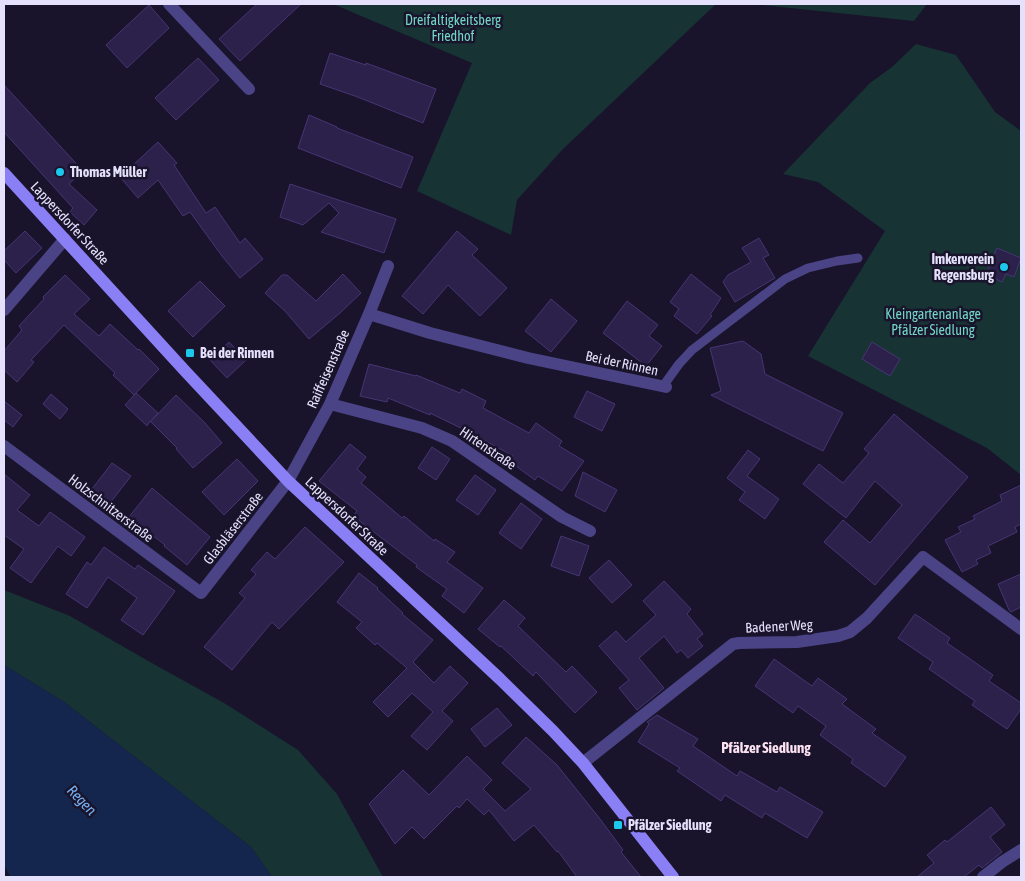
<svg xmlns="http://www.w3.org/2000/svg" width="1025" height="881" viewBox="0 0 1025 881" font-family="'Asap Condensed',sans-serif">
  <rect width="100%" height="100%" fill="#19142b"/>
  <path fill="#173334" d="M333,4H716L562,150L517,200L511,235L417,191L472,63Z
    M753,4H927L914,21Z
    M916,44L956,55L995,112L1021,131V475L987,448L808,356L885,231L818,182L783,174L870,83L892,67Z
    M4,590L70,616L150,662L224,703L298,750L337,794L383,877H272L251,847L64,702L4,665Z"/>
  <path fill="#14264e" d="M4,665L64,702L251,847L272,877H10L4,864Z"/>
  <path fill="#2c214a" stroke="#463574" d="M257,4H301L240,61L219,39Z
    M149,5L169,28L127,68L106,45Z
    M330,53L366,65V63L436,89L423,123L355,96L320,84Z
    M198,58L219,80L176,120L155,98Z
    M4,85L83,171L69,184L97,210L84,225L70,212L73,208L4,132Z
    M309,115L337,127V128L413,157L401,188L298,148Z
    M158,142L177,163L174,165L206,213L215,207L240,243L245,238L263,259L240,278L222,256L190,212L183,216L158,180L138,198L120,177Z
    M290,184L396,219L384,253L321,232L339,213L329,203L303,225L280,217Z
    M25,231L42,248L16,273L4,260V251Z
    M457,231L478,249L472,255L507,288L480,316L448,285L423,314L402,296Z
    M759,238L769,255L763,258L775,278L735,302L723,282L728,275L751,262L742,248Z
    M997,248L1021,258L1014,277L1006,274L1002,282L986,274Z
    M343,274L361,293L340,313L309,339L285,311L265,293L282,275H287L316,301Z
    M691,274L721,298L710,315L712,316L697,334L674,316L679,309L670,302Z
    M65,275L90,299L74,314L99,336L110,324L138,350L139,349L159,369L134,395L113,375L115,373L64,325L31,360L34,362L17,382L4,370V351L22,330L19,326L44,299L43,297Z
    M200,281L225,306L193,337L168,311Z
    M551,299L577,321L551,352L525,331Z
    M627,301L658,325L649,336L662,346L646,366L603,333Z
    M743,341L761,354L765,374L843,413L823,451L711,395L721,391L710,348Z
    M229,342L246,360L227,378L210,360Z
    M872,342L900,359L890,376L862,359Z
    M369,364L416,376V375L460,393L462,389L486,401L483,408L529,433L536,423L562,441L559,446L584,461L562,491L538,476L535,480L509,461L513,456L473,434L430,413V415L388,398L387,402L360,396Z
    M587,391L615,404L602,431L574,417Z
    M136,393L158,413L151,421L176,395L205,423L222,443L193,468L176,449L177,448L150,421L147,426L125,405Z
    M51,394L68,409L60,419L43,404Z
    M4,401L22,415L13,427L4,420Z
    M894,414L968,477L875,585L824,542L843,520L870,543L902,505L875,481L846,518L803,484L819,464L843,483L869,453L864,449Z
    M350,444L366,457L357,469L366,477L361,483L402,518L404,516L434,541L435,539L455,552L447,562L483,588L464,613L442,596L447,589L416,567L417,565L353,516L357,511L319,481Z
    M432,447L450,459L436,480L418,468Z
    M748,450L760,459L747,476L779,499L765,519L739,500L745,492L727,478Z
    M237,459L258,481L224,515L202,492Z
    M112,463L131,476L110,503L92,489Z
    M583,472L617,490L605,512L575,496Z
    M4,474L30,495L17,510L39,526L50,512L85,537L71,556L58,546L31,583L10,568L24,549L4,535Z
    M475,475L496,490L478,515L456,500Z
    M1021,485V524L1015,527L1017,532L988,546L991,553L976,560L978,564L962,572L945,540L961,532L958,527L975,519L973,516L1002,501L1000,495Z
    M152,488L210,537L187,565L164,546L165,545L129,517Z
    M521,503L542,519L521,549L499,533Z
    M305,527L344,562L279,629L272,622L232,670L204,647L245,598L239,593L256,574L251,570L267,552L275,559Z
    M561,536L589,546L579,576L551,566Z
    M104,547L135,569L138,565L175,591L143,635L121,620L137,598L108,577L87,608L66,594L87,562L91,565Z
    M609,560L632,585L612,603L589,578Z
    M359,573L378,588L377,589L403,613L402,614L433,640L413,662L434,683L450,666L468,683L442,711L453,721L427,750L411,736L433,712L412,693L388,717L373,702L407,668L377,643L375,645L356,628L362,622L337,602Z
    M1021,574V607L1011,612L1009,610L998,584Z
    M664,581L691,609L687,614L703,634L697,639L703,646L688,658L681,650L677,653L664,636L639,658L664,688L637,710L619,688L629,680L599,646L616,631L626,642L656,615L643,601Z
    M504,600L525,618L518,626L566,672L572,666L597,692L575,713L536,672L533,676L501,646L500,647L478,629Z
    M915,614L950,638L947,643L993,675L989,681L1021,703V709L1007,729L972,705L975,701L929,669L933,662L898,638Z
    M774,659L812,686L818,678L847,699L842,704L876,729L872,733L906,757L885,787L851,763L853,759L820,735L826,726L798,706L793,713L755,686Z
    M497,708L512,725L485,747L471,729Z
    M657,715L698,739L693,746L737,776L740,771L777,792L780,787L823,812L807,838L765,813L762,818L725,795L721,801L677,771L680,768L638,742L649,724L647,722Z
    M526,737L557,765L600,819L623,850L621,852L641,877H577L558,851L557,852L534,825L514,841L489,810L484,815L467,799L459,808L457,806L424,839L412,827L395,844L369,804L403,770L429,795L467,756L492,780L483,789L505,811L531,789L502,763Z
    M991,807L1005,825L990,837L1002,852L982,868L979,865L964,877H917L934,863L927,855L945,840L947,842Z"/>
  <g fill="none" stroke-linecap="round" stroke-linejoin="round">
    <path stroke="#4a4385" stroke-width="9" d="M666,387V382L679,364L692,350L785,279L808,268L837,261L858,258"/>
    <path stroke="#4a4385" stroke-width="12" d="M169,4L249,89
      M4,310L65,239
      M369,314L430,333L528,358L666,387
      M330,404L422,428L452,441L562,517L590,531
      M4,446L201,593L288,481L330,404L369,314L388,266
      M583,763L733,644L739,643L797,642L838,636L850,632L867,618L923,557L1021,629
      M983,877L1002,862L1021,850"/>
    <path stroke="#8a7ff4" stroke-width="12" d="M4,173L186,372L288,481L500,679L553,731L583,763L673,877"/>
  </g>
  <g fill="#1dc8ec" stroke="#19142b" stroke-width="2">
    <circle cx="60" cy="172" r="5"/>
    <circle cx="1004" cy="267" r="5"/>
    <rect x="185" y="348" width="10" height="10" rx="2.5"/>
    <rect x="613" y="820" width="10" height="10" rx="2.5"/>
  </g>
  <g text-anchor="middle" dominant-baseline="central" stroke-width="5" stroke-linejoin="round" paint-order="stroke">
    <g font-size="14" fill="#71d8c5" stroke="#19142b">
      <text x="453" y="20">Dreifaltigkeitsberg<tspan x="453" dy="16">Friedhof</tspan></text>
      <text x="933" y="314">Kleingartenanlage<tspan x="933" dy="16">Pfälzer Siedlung</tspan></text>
    </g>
    <g font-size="14" font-weight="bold" fill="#e5e0fc" stroke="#19142b" text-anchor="start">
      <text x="70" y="172">Thomas Müller</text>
      <text x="994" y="259" text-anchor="end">Imkerverein<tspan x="994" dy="16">Regensburg</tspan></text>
      <text x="200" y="353">Bei der Rinnen</text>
      <text x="628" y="825">Pfälzer Siedlung</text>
    </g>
    <g font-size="14" fill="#e5e0fc" stroke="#19142b">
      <text transform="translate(70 223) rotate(47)">Lappersdorfer Straße</text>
      <text transform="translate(622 363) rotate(12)">Bei der Rinnen</text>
      <text transform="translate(328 369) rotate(-66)">Raiffeisenstraße</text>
      <text transform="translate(488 448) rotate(34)">Hirtenstraße</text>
      <text transform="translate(111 508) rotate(37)">Holzschnitzerstraße</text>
      <text transform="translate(347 516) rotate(43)">Lappersdorfer Straße</text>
      <text transform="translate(233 528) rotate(-52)">Glasbläserstraße</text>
      <text transform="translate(779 626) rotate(-3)">Badener Weg</text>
    </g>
    <g font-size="15" font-weight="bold" fill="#fde2f1" stroke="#19142b">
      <text x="766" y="747">Pfälzer Siedlung</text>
    </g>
    <g font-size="15" font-style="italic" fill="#77b1f3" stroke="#19142b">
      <text transform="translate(82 800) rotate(46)">Regen</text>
    </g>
  </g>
  <rect width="1025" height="881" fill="none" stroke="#e5e0fc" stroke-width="10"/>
</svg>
